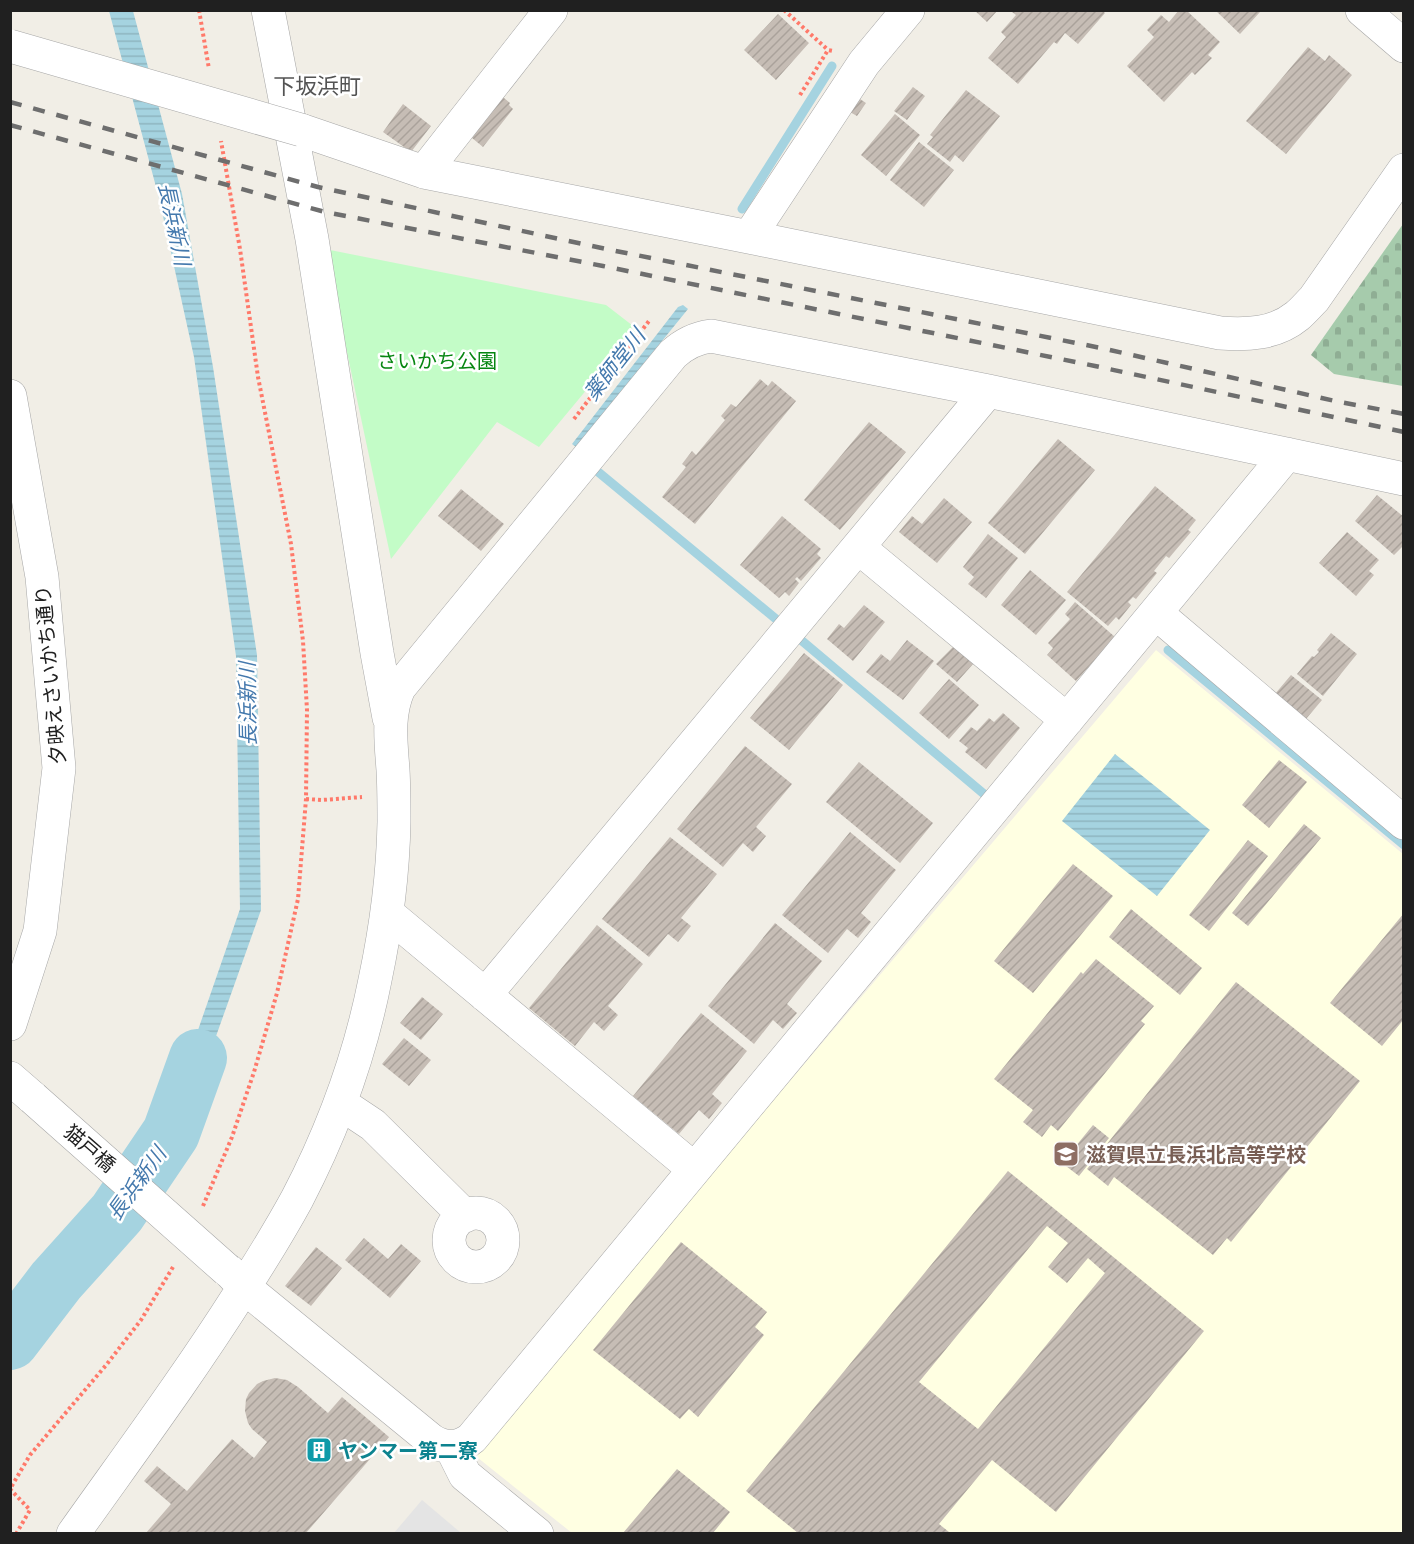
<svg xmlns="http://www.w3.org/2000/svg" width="1414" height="1544" viewBox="0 0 1414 1544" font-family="'IBM Plex Sans','Noto Sans JP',sans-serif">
  <defs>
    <pattern id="cemetery-stones" width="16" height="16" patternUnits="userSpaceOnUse" patternTransform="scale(1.5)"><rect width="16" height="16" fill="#a6cbac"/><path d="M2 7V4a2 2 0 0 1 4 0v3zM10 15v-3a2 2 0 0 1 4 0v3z" fill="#8fae94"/></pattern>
    <pattern id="water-rules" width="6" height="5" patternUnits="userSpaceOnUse" patternTransform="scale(1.5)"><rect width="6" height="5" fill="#a5d3e0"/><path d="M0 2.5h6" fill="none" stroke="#8eb5c0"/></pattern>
    <pattern id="building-hatch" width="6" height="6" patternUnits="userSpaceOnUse" patternTransform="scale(1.5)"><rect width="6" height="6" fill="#c6bdb5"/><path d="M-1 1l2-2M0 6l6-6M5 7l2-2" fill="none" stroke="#aaa29b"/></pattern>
  </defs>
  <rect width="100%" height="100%" fill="#f1eee6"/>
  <path fill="#ffffe2" d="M1156,650L1403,854V1533H572L473,1454Z"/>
  <path fill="url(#cemetery-stones)" d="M1403,224V386L1334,374L1311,355Z"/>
  <path fill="#c3fcc7" d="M325,249L606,305L637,329L539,447L497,422L391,559Z"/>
  <path fill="#e4e4e4" d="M422,1500L461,1533H394Z"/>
  <path fill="url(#water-rules)" d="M109,11H133L182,194L213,367L257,655L261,910L179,1140L164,1128L240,909L236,656L194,357L159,198Z
    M683,305L688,309L576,447L572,444L678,307Z
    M1115,754L1210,830L1157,896L1062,821Z"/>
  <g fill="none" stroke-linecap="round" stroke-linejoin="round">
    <path stroke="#a5d3e0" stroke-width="9" d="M742,209L832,66
      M597,471L776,619
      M801,640L984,794
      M1168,650L1404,845"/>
    <path stroke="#a5d3e0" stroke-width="58" d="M10,1341L56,1281L117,1213L171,1133L198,1058"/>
  </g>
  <path fill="url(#building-hatch)" fill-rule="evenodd" d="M974,10H998L987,22Z
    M1013,10H1102L1105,13L1078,44L1065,33L1057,44L1054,42L1018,84L988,58L1006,37L1001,32L1016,15L1012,12Z
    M1179,10H1186L1220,42L1208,55L1212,58L1195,75L1192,72L1164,102L1127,66L1154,37L1147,30L1161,15L1169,22Z
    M1215,10H1259L1260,12L1240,34Z
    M778,14L809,43L776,80L744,50Z
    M1308,47L1325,61L1329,55L1352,75L1286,154L1246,121Z
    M913,87L925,96L907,120L894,111Z
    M966,90L1000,116L963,162L955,155L950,162L927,144L933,137L930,135Z
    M498,93L510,103L509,105L513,109L483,147L466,133Z
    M857,97L866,103L857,116L848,111Z
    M403,104L431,126L411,152L383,132Z
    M895,114L920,135L886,176L861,155Z
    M919,142L954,170L924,207L890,180Z
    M760,379L768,386L772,381L796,401L695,524L662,497L686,467L682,464L692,451L696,455L725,420L721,416L731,404L736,407Z
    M869,422L906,452L840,530L804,500Z
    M1058,439L1095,470L1025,554L988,523Z
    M1155,486L1196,520L1188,530L1191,532L1169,558L1166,556L1154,571L1157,573L1136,599L1133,597L1128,602L1131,605L1119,620L1116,617L1108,626L1067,592Z
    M461,489L504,524L481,551L438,516Z
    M1377,495L1404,517V545L1394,555L1355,521Z
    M944,498L972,522L937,563L899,532L912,516L922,524Z
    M782,516L821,549L817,554L821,558L801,581L797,577L795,579L799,583L789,596L785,592L779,598L740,565Z
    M1347,532L1379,560L1369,571L1374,575L1356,596L1319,563Z
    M988,534L1018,558L986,598L968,584L974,577L963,567Z
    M1030,570L1066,600L1036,635L1001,605Z
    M1075,602L1115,637L1076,681L1047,655L1053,648L1048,643L1070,619L1065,614Z
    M864,605L885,622L853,661L827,639L839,624L844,628Z
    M1331,633L1357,654L1323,696L1297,674L1312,656L1314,657L1319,652L1317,650Z
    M907,640L934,661L903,700L866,672L881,654L890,661Z
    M954,646L974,663L957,682L936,664Z
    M804,653L843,685L789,750L750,718Z
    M1291,675L1322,700L1306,719L1275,694Z
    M949,679L979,705L949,739L919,713Z
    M1003,713L1020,728L986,769L965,752L968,748L959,741L971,727L977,731L989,718L994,722Z
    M745,746L792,784L756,827L766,836L753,852L743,843L723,867L677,829Z
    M1279,760L1307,782L1269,828L1242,805Z
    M859,762L933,823L900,863L826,802Z
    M1304,824L1321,838L1248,926L1232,913Z
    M850,832L896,870L861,913L871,922L858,938L847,929L828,953L782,915Z
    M670,837L717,874L681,918L691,926L678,942L668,934L649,957L602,919Z
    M1248,840L1268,856L1209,931L1189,915Z
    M1073,864L1113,896L1033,993L994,961Z
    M1131,909L1202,968L1180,995L1109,937Z
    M1404,913V1019L1382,1046L1330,1003Z
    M775,923L822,961L787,1004L797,1013L783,1029L773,1020L754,1044L708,1006Z
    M597,925L643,964L608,1006L618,1015L604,1031L594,1022L575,1046L529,1008Z
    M1096,959L1154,1006L1141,1021L1145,1024L1058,1131L1051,1125L1042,1137L1023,1122L1033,1110L994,1079L1081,972L1083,974Z
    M1236,982L1360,1081L1231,1242L1227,1238L1213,1255L1114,1177L1108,1186L1087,1169Z
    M422,997L443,1014L421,1040L400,1023Z
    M701,1013L747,1051L712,1094L722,1103L709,1119L699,1110L679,1134L633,1096Z
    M404,1038L431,1060L409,1086L382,1064Z
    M1093,1125L1109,1138L1079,1176L1062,1163Z
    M1008,1171L1204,1331L1056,1512L992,1460L939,1524L949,1532L948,1533H798L746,1491ZM1047,1226L1068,1243L1048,1267L1067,1283L1088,1258L1105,1273L978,1429L919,1382Z
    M364,1238L388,1259L401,1244L421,1261L390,1298L345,1260Z
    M681,1242L767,1312L755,1327L764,1335L698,1417L689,1409L680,1419L593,1350Z
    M316,1247L342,1268L311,1306L285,1286Z
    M275,1378L287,1380L298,1387L328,1413L342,1397L389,1437L306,1533H146L171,1504L144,1481L157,1466L187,1491L232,1439L254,1458L267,1442L252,1429L248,1423L245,1411L246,1399L249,1393L257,1384L263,1381Z
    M677,1469L730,1512L713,1533H623Z"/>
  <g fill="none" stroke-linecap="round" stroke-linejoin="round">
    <g stroke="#a7a7a7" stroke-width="34">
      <path id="minor" d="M268,10L312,239L377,653L389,718
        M1362,10L1404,46
        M301,130L424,172L749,237L1220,333C1247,335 1275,334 1297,316C1303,311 1308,305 1314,299L1404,170
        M424,172L551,10
        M749,237L864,63L908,10
        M10,396L42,577L59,768L40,931L10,1024
        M858,547L1067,720
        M1156,613L1404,823
        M387,913L694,1169
        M485,995L988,391
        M10,1078L33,1098
        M340,1103L373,1125L465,1216
        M449 1240a27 27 0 1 1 54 0a27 27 0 1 1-54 0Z
        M229,1271L244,1287L431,1440C445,1449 459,1449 472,1438L1287,454
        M451,1447L465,1475L537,1534
        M73,1534C129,1455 187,1377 239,1295C259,1264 279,1232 297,1199C333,1130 360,1056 375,980C386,928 393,875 394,822C394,805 394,788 393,770C391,742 387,715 399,688L673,354C684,344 696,338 711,336L988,391L1404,479"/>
    </g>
    <path stroke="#ff796a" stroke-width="4" stroke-dasharray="3 3" stroke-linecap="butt" d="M199,10L209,69
      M784,10L828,50
      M800,95L828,50L833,51
      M574,419L649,321
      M306,799L322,800L362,797
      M203,1206L232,1137L254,1072L277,993L298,899L306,799L307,710L303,641L291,544L258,377L240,249L221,141
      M16,1534L30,1510L10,1489L30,1455L107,1364L141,1320L173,1267"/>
    <use href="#minor" stroke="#fff" stroke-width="33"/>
    <path stroke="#6e6e6e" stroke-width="4.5" stroke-dasharray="12 12" stroke-linecap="butt" d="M10,102L318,187L606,249L1101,348L1335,401L1404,414
      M10,125L325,212L603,266L1095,366L1404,432"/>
    <g stroke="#a7a7a7" stroke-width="34" stroke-linecap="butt">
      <path id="minor-bridge" d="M10,46L301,130
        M33,1098L227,1270"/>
    </g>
    <use href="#minor-bridge" stroke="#fff" stroke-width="33"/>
  </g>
  <defs>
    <g id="school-square" transform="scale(1.35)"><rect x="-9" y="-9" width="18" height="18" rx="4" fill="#8d6e63" stroke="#fff"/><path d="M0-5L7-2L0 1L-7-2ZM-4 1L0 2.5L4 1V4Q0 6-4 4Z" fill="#fff"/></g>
    <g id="building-square" transform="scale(1.35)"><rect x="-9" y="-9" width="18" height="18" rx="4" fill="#0f9aa8" stroke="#fff"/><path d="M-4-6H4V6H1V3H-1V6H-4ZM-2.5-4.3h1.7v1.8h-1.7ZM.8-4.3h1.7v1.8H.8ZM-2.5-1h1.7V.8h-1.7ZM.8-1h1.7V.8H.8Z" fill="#fff"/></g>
  </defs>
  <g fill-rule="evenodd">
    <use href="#school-square" x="1066" y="1154"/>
    <use href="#building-square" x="319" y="1450"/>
  </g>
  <g text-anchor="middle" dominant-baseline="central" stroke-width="5" stroke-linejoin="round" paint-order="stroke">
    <g font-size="20" fill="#078612" stroke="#fff">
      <text x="437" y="360">さいかち公園</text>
    </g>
    <g font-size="20" fill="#202020" stroke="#fff">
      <text transform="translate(50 675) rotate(-95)">夕映えさいかち通り</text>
      <text transform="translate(90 1148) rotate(41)">猫戸橋</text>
    </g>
    <g font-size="20" font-weight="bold" fill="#785e54" stroke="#fff" text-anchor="start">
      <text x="1086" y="1154">滋賀県立長浜北高等学校</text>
    </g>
    <g font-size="20" font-weight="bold" fill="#0d838f" stroke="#fff" text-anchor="start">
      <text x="338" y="1450">ヤンマー第二寮</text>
    </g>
    <g font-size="21" font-style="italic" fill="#4479ad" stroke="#fff">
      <text transform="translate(175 224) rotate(78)">長浜新川</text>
      <text transform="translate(614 364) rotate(-52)">薬師堂川</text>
      <text transform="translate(247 704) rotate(-91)">長浜新川</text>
      <text transform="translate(136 1183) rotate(-54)">長浜新川</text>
    </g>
    <g font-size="22" fill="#535353" stroke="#fff">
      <text x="317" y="85">下坂浜町</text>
    </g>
  </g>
  <rect width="1414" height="1544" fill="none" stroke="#202020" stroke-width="24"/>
</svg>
